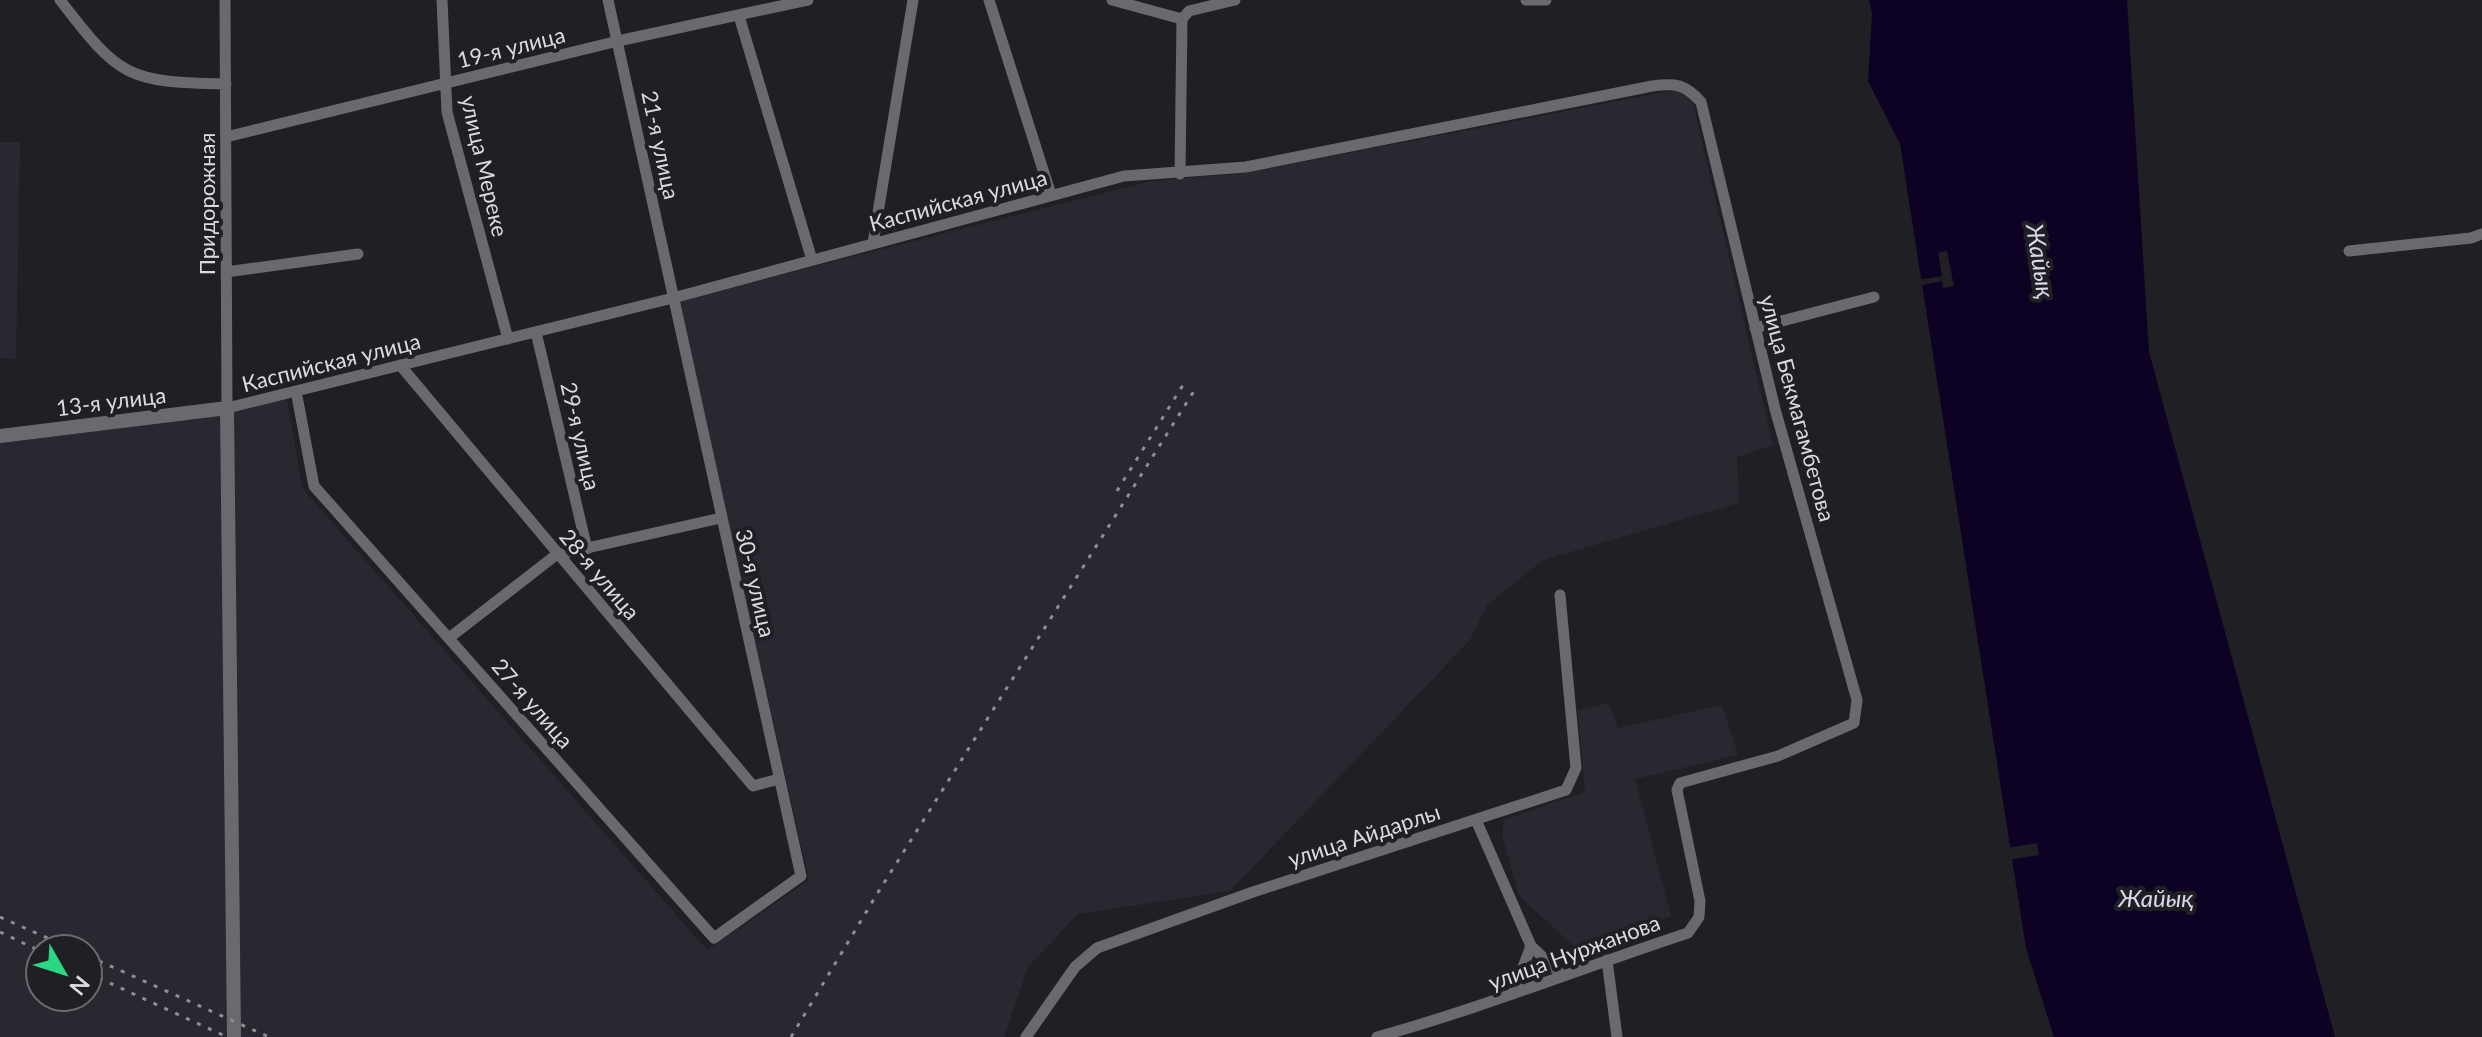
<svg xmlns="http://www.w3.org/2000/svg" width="2482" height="1037" viewBox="0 0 2482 1037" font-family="Lato,sans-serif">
  <rect width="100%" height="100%" fill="#202024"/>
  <path fill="#292831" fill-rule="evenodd" d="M1681,89L1692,99L1773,445L1737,457L1739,503L1543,560L1487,605L1470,640L1230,891L1078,914L1028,967L1004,1037H0V436L287,399L302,488L707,950L809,880L678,301L1151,181L1246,173ZM40,949H88V997H40Z
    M0,142H20L16,359L0,358Z
    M1608,703L1618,728L1722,705L1738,755L1635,779L1671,916L1578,950L1519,896L1502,835L1504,820L1585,792L1578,711Z"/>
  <path fill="#0d0124" d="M1869,0H2127L2149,352L2335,1037H2054L2026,948L1900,144L1868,81L1872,13Z"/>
  <path fill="#202024" d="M1947,251L1954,286L1943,288L1942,281L1918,286L1917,280L1942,276L1938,253Z
    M2037,843L2039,855L2008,860L2006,848Z"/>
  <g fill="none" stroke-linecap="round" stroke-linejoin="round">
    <path stroke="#6a6a6e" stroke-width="11" d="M60,0C120,78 127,82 226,84
      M225,0L227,408L673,298L1124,176L1246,167L1652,86C1676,83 1685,84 1701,102L1775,409L1857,700L1854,723L1778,756L1680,783L1677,790L1700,901L1699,917L1688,933C1584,967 1482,1008 1377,1037
      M442,0L447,112L508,339
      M989,0L1051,195
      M1112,0L1182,19
      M1526,0H1546
      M739,16L812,260
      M226,137L618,41L808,0
      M1180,174L1182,19L1189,11L1235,0
      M873,243L913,0
      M2349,251L2471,238L2482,234
      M226,272L358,254
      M1755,328L1874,297
      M536,332L587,549
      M400,365L753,786L779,779
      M296,391L314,486L714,938L801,876L608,0
      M449,638L556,555L721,518
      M1476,820L1531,946L1513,994
      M1531,946L1562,975
      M1607,960L1617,1037
      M1026,1037L1075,967L1097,948L1253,892L1566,790L1576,768L1560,595"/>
    <path stroke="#6a6a6e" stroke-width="14" d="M0,436L227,408L234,1037"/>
    <path stroke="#8e8e91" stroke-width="3" stroke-dasharray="4 8" stroke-linecap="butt" d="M1117,491L1183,385
      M0,917L72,949
      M0,932L40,951
      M88,956L269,1037
      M88,973L227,1037
      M791,1037L877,894L1194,391"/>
  </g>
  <g text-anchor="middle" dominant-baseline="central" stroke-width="8" stroke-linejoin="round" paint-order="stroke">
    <g font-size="22" fill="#dbdbde" stroke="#202024">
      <text transform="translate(511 47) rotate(-14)">19-я улица</text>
      <text transform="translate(661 145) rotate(78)">21-я улица</text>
      <text transform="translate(485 166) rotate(77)">улица Мереке</text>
      <text transform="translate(958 200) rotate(-15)">Каспийская улица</text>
      <text transform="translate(206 204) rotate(-90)">Придорожная</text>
      <text transform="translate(331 362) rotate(-14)">Каспийская улица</text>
      <text transform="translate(111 401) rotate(-7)">13-я улица</text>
      <text transform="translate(1798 408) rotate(75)">улица Бекмагамбетова</text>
      <text transform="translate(581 436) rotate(77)">29-я улица</text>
      <text transform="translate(600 574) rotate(50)">28-я улица</text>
      <text transform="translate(756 583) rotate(77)">30-я улица</text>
      <text transform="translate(533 703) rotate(49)">27-я улица</text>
      <text transform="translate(1364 835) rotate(-18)">улица Айдарлы</text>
      <text transform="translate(1574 952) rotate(-20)">улица Нуржанова</text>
    </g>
    <g font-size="24" font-style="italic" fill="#dcd8ee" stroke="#202024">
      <text transform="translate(2041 261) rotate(81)">Жайық</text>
      <text x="2156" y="897">Жайық</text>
    </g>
  </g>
  <g transform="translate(64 973) rotate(129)"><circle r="38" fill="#202024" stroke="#6b6b6e" stroke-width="2"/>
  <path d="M0-6L14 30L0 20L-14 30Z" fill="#2ad884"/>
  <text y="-12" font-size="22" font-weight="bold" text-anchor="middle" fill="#dbdbde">N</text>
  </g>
</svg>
